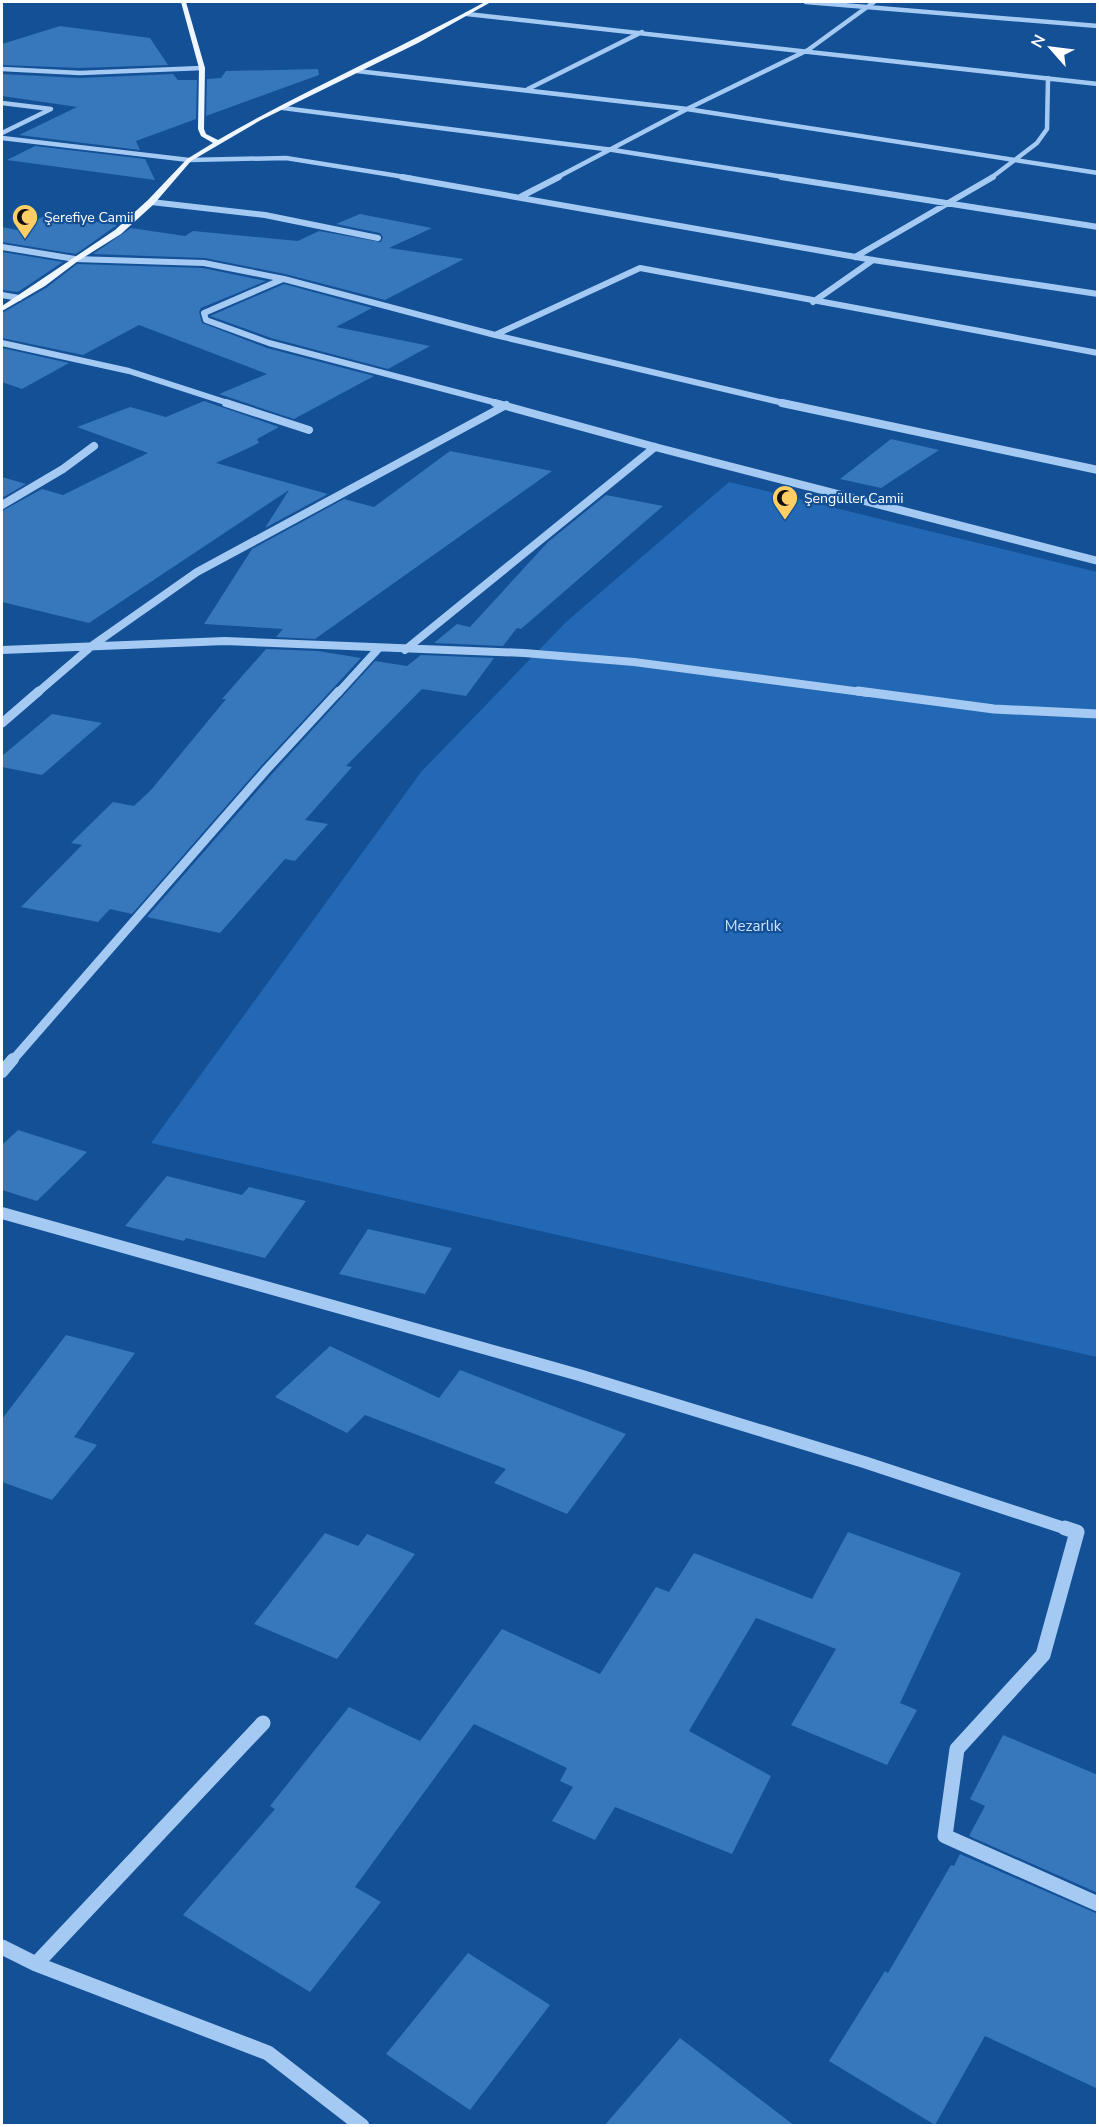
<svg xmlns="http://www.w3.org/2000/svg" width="1099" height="2127" viewBox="0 0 1099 2127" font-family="'Nunito Sans',sans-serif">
  <rect width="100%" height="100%" fill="#135096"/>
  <path fill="#2268b4" d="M729,482L1097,572V1357L151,1143L421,772L566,622Z"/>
  <path fill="#3777bc" d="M60,26L150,38L168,65L80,68L2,65V44Z
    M318,69L319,75L206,116L207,79L221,78L226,71Z
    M2,74L80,78L173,74L178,80H197L196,119L136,141L140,150L19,135L77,107L2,96Z
    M35,146L145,159L155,180L7,160Z
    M48,214L117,225L76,254L2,242V227L17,230Z
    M360,214L432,228L389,248L464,259L385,300L285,274L205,258L93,254L131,228L185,236L193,231L298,241L319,231L381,242L383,237L380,233L336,224Z
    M2,252L63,262L18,292L2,290Z
    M77,264L203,268L266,281L201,308L199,312L202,323L267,348L374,376L294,419L219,394L267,374L139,325L83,355L2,338V313L46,288Z
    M284,284L372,308L336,327L430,346L388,369L271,338L210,316Z
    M2,348L69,363L22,389L2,382Z
    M204,401L279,427L257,439L259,443L216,463L328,494L265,528L289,490L89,623L2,602V511L42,489L63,495L148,453L77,427L130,407L166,417Z
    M891,439L939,450L881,488L840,479Z
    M450,451L552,471L315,639L276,637L283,629L204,624L252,549L344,499L374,507Z
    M2,477L26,484L2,498Z
    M606,495L663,506L521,629L517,628L503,646L434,643L457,624L470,627L548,542Z
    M266,649L318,651L361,658L261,766L132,914L110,909L98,922L21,907L82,845L71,843L113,802L134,806L151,790L226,699H222Z
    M421,655L494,658L466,696L422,689L346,766L352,767L305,820L328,824L295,861L285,859L220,933L147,917L271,775L375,661L407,666Z
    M52,714L102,723L42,775L2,767V756Z
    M18,1130L87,1152L37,1201L2,1190V1145Z
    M167,1176L242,1195L249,1187L306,1201L265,1258L186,1238L184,1241L125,1226Z
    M368,1229L452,1248L425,1294L339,1274Z
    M66,1335L135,1353L74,1437L97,1445L52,1500L2,1482V1419Z
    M330,1346L439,1398L460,1370L626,1434L567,1514L494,1483L506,1469L365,1415L347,1433L275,1397Z
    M848,1532L961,1573L900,1703L917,1710L887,1765L791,1725L836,1649L756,1618L689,1731L771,1776L732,1854L615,1807L595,1840L552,1821L573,1787L560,1781L567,1768L474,1724L355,1887L381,1902L310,1992L183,1915L275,1809L270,1806L349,1707L420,1741L502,1629L600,1674L656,1587L669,1592L694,1553L812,1599Z
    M325,1533L358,1546L367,1534L415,1554L337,1659L254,1624Z
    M1003,1735L1098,1775V1893L969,1836L985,1806L970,1799Z
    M960,1854L1098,1914V2089L985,2036L935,2125L829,2061L885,1971L888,1973L951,1865L954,1866Z
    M468,1953L550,2005L470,2110L386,2054Z
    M680,2038L795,2126H604Z"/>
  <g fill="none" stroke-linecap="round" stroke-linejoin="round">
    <path stroke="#a4caf3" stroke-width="4.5" d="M806,2L1098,26
      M467,14L1098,84
      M2,69L80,73L202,68
      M357,71L687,109L1098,173
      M528,89L642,32
      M2,103L51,109L2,133
      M283,108L613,150L790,178
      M2,138L189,160L286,158L411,178
      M556,178L687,109L808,50L874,2
      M991,178L1037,143L1047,129L1048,78"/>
    <path stroke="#a4caf3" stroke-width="6" d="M402,177L873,260L1098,294
      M781,177L1098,227
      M522,196L559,177
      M151,202L265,215L378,238
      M2,247L75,259L204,263L284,279L495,335L788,404
      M855,257L993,177
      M283,279L204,313L206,320L269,343L501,404
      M2,295L19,298
      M813,302L873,260
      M495,335L640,268L1098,353
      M2,343L129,371L231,404"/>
    <path stroke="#a4caf3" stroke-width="8" d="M226,403L309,430
      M495,403L655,447L1098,561
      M782,403L1098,470
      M2,505L63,469L94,446
      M2,650L225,641L524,653L634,662L869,693
      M405,650L655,447
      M37,693L93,645L197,572L506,405
      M338,693L378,649"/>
    <path stroke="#a4caf3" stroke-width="9" d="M858,691L994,709L1098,714
      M2,723L39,691
      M12,1061L266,770L339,691"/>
    <path stroke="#a4caf3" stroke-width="12" d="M2,1072L13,1059
      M2,1213L579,1375L864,1462L1070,1530"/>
    <path stroke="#a4caf3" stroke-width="15" d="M1065,1528L1077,1532L1043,1655L957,1749L945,1836L1098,1904
      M2,1947L36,1964L268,2053L362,2126
      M36,1964L263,1723"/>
    <path fill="#eff6ff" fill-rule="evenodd" d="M181,2H186L205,68L204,129L206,134L218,140C304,90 397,50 485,2H491L418,43L261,120L191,161L154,204L121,234L78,261L45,286L2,311V306L115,230L148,200L187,159L213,143L201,136L198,129L199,68Z"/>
  </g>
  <defs>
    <g id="mosque-pin" transform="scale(1.35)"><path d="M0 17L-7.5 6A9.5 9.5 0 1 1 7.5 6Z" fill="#ffce65" stroke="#135096"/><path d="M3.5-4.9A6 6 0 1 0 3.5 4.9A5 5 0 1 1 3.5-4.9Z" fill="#111"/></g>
  </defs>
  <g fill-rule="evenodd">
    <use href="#mosque-pin" x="25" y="217"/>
    <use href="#mosque-pin" x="785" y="498"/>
  </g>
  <g text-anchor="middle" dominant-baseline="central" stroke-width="4.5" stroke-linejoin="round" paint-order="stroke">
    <g font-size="14" fill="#fff" stroke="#135096" text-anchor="start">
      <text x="44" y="217">Şerefiye Camii</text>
      <text x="804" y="498">Şengüller Camii</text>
    </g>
    <g font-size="15" fill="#cce3fd" stroke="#135096">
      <text x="753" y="926">Mezarlık</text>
    </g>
  </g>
  <rect width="1099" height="2127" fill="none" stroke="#ffffff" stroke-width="6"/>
  <g transform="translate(1051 48) rotate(298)" stroke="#135096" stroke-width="4.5" paint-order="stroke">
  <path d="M0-4.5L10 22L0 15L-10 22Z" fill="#ffffff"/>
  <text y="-9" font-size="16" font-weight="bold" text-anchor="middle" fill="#ffffff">N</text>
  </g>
</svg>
